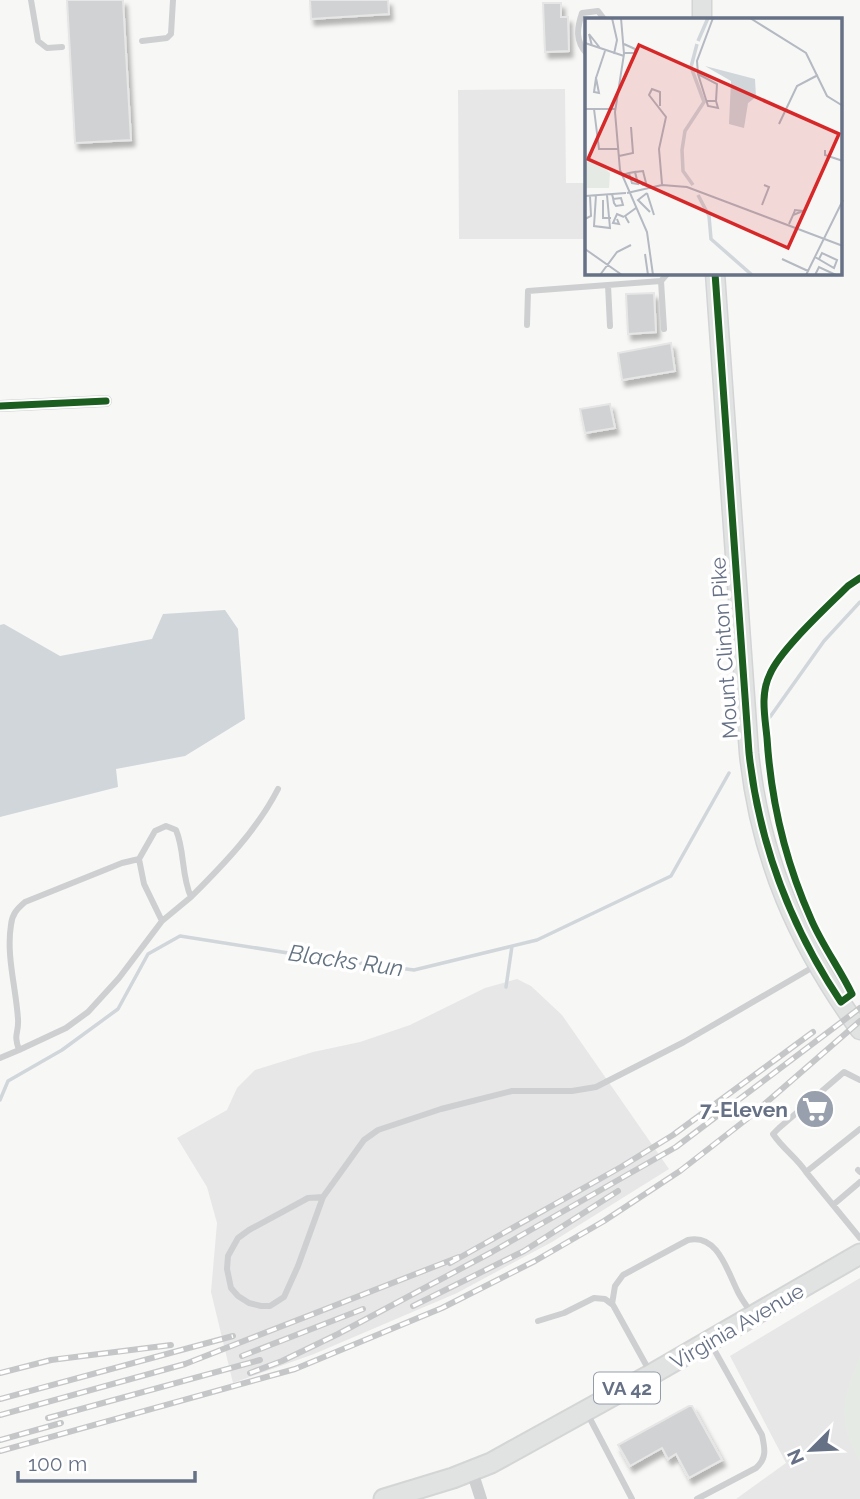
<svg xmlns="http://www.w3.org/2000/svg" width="860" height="1499" viewBox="0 0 860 1499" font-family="Raleway,sans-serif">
  <defs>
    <filter id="shadow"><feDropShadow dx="3.5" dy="6" stdDeviation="2" flood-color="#0004"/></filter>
  </defs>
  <rect width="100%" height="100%" fill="#f7f7f6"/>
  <path fill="#e7e7e8" d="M565,89L566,183H587V239H459L458,90Z
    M517,979L531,986L562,1015L669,1169L552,1242L457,1293L314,1354L233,1383L211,1292L217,1223L207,1187L177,1138L227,1110L237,1088L255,1070L313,1052L360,1042L410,1025L485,988Z
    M860,1278V1499H736L786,1463L730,1356Z"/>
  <path fill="#e6eae4" d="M860,1356V1462C836,1419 842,1399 860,1356Z"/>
  <path fill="#d0d6da" d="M225,610L238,629L245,719L185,756L116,769L118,787L0,817V625L4,624L60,656L152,639L163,614Z"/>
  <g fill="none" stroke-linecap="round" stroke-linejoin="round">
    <path stroke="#d0d6da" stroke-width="3.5" d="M770,717L824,641L860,602
      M506,987L512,946
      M0,1100L8,1081L62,1050L118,1009L148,954L180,936L320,958L414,970L537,940L671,876L729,773"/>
  </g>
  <path fill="#d1d2d3" stroke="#e6e6e6" stroke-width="2" filter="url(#shadow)" d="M67,0H123L131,140L75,143Z
    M310,0H388L389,14L311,19Z
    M543,3H561V17H568L569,51L545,52Z
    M654,293L656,332L628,334L626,294Z
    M671,343L675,371L622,380L618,353Z
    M610,404L615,428L585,433L580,409Z
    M689,1406H692L722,1460L689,1478L676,1454L668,1459L662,1448L630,1466L618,1445Z"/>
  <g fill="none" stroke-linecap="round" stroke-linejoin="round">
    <g stroke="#d3d4d5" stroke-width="21">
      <path id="secondary" d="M702,19V0
        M715,273L749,753C760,859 798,944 860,1030"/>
    </g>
    <g stroke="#d4d5d5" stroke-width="23">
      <path id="primary" d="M384,1499L453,1478L491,1463L652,1374L860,1254"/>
    </g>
    <path stroke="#cecfd1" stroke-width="6" d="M31,0L38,41L47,48L62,47
      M142,41L167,38L171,34L173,0
      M587,54C575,41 577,28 582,13L598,11L604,19
      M608,285L610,326
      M527,325L528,291L661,281
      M664,329L661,281L668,273
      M191,897C224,864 257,830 278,789
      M19,1050L66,1028L88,1012L119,978L162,921L191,897C181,875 185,851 176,830L166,826L155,831L139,859
      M0,1058L19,1050C13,1033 19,1034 18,1019C16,988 6,955 11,925C12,914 17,909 25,902L122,863L139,859L144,884L162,921
      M860,1129L806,1172L860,1238
      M858,1170L860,1172
      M806,1172C797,1158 783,1149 773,1134L779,1128L844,1072L860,1080
      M323,1197L308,1198L249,1230L238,1238L228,1256L227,1269L231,1288L238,1296L249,1303L261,1306H270L284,1297L298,1266L323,1197L364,1140L378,1130L441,1109L512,1091H572L596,1087L684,1042L815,966
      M833,1205L860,1182
      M612,1304L615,1286L623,1275L688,1240C717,1233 727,1270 737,1290C741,1299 747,1306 752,1314
      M538,1321L564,1313L594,1298L605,1299L613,1305L650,1372
      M587,1413L632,1499
      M697,1499L756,1468C767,1458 765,1449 762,1435L711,1344"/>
    <path stroke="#cecfd1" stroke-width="12" d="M0,406L106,401
      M472,1471L481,1499"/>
    <use href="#secondary" stroke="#e1e2e2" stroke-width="18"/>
    <use href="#primary" stroke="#e1e2e2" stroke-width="19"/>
    <g stroke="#c5c6c7" stroke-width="6">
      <path id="rail" d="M450,1263L621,1167L673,1135L813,1032
        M413,1306L524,1251L618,1191
        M242,1356L363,1309
        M0,1373L51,1360L171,1345
        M250,1373L282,1361L338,1334L492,1252L676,1147L860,1008
        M0,1399L233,1336
        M0,1415L185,1364L459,1257
        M48,1418L260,1360
        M0,1440L61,1423
        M0,1451L295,1369L442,1308L535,1261L604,1221L680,1171L752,1115L860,1021"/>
    </g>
    <use href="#rail" stroke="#fff" stroke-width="3.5" stroke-dasharray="10" stroke-linecap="butt"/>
    <g stroke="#fff" stroke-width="11">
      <path id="cycleway" d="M715,273L749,753C759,845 790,926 841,1002L852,994C840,969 822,945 811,919C785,861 771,801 767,738C765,717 760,694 770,674C781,649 826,608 848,586L860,578
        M0,406L106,401"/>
    </g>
    <use href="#cycleway" stroke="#1b5e20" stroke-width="7"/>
  </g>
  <defs>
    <g id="supermarket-disc" transform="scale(2.0125)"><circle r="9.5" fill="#99a0ad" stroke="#fff"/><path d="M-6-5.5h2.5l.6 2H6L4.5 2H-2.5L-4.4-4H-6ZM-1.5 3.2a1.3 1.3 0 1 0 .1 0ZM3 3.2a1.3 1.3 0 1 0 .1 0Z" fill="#fff"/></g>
  </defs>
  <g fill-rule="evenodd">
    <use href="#supermarket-disc" x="815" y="1109"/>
  </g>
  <g text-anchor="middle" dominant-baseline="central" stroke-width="7" stroke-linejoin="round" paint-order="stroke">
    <rect fill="#fff" stroke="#949caa" stroke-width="2" x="594" y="1372.5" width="66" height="31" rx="5"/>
    <g font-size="19" font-weight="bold" fill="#667186">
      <text x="627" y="1388">VA 42</text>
    </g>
    <g font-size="21" fill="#667186" stroke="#fff">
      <text transform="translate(724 648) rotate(-94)">Mount Clinton Pike</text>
      <text transform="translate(737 1326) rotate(-30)">Virginia Avenue</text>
    </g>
    <g font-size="21" font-weight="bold" fill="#667186" stroke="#fff" text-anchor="end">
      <text x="788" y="1109">7-Eleven</text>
    </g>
    <g font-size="23" font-style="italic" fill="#637382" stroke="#fff">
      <text transform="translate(346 960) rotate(8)">Blacks Run</text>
    </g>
  </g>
  <g transform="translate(585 18)">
    <rect width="257" height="257" fill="#f7f7f6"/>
    <path d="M11,143L25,155L24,170H0V144Z" fill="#e6eae4"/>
    <path d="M120,48L170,61L171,79L163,85L159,110L144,106L146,63Z" fill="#d0d6da"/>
    <path fill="none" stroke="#d0d6da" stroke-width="3.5" d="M113,23L123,0M108,167L98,153L97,132L100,113L119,84L106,49L112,26M113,177L124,198L126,221L167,257"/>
    <path fill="none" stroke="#b4b9c2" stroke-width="2" d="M27,0L32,22L29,36M36,0L39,36L30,94L35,152L62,214L68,257M165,0L221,35L242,78L258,88M0,25L39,38M39,26L50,31V35H39M7,28L4,16L15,30M113,56L123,88L133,90L131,83M11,60L9,74L14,75L11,60L20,33M122,83H131L132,66L113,56L112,43L128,0M75,88V74L67,71L64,77L81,99L74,131L77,166M0,91H30M9,91L14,131H33M194,106L212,68L233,57M240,132V137L258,143M34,138L48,135L46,109M50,154L58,153L61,165L57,167M37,157L44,155L50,154L53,166L47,165L44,155M42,175L77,167L102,169L258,228M62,175L53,182L65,194M62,175L69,197M27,176L28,180L29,185L31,188L38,187L36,180L28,181M11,177L9,208L25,210L22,177M0,178L41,175M18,182V200H26M177,187L184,169L179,167M0,201L6,198L5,178M32,201L34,206L28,205L32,196L39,199M44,205L40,198L51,190M204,206L209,195L210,192L218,193L208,197M0,231L37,257M60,236L63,257M230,239L249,250L252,242L237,235L234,241M197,241L223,253M15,257L32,234L46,227M221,257L258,182M230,257L234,249L251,257"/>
    <path fill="#d62828" fill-opacity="0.15" stroke="#d62828" stroke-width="3.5" d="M54,27L254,116L203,230L3,141Z"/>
    <rect width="257" height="257" fill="none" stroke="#667186" stroke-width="3.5"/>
  </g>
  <g transform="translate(811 1450) rotate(246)" stroke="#ffffff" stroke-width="5" paint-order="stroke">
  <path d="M0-5L12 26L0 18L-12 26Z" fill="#667186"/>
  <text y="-10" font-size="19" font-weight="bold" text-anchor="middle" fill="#667186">N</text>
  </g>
  <path d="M18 1471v10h177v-10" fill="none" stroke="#667186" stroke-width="3.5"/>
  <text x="28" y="1471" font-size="21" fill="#667186" stroke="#ffffff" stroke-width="5" paint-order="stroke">100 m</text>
</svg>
